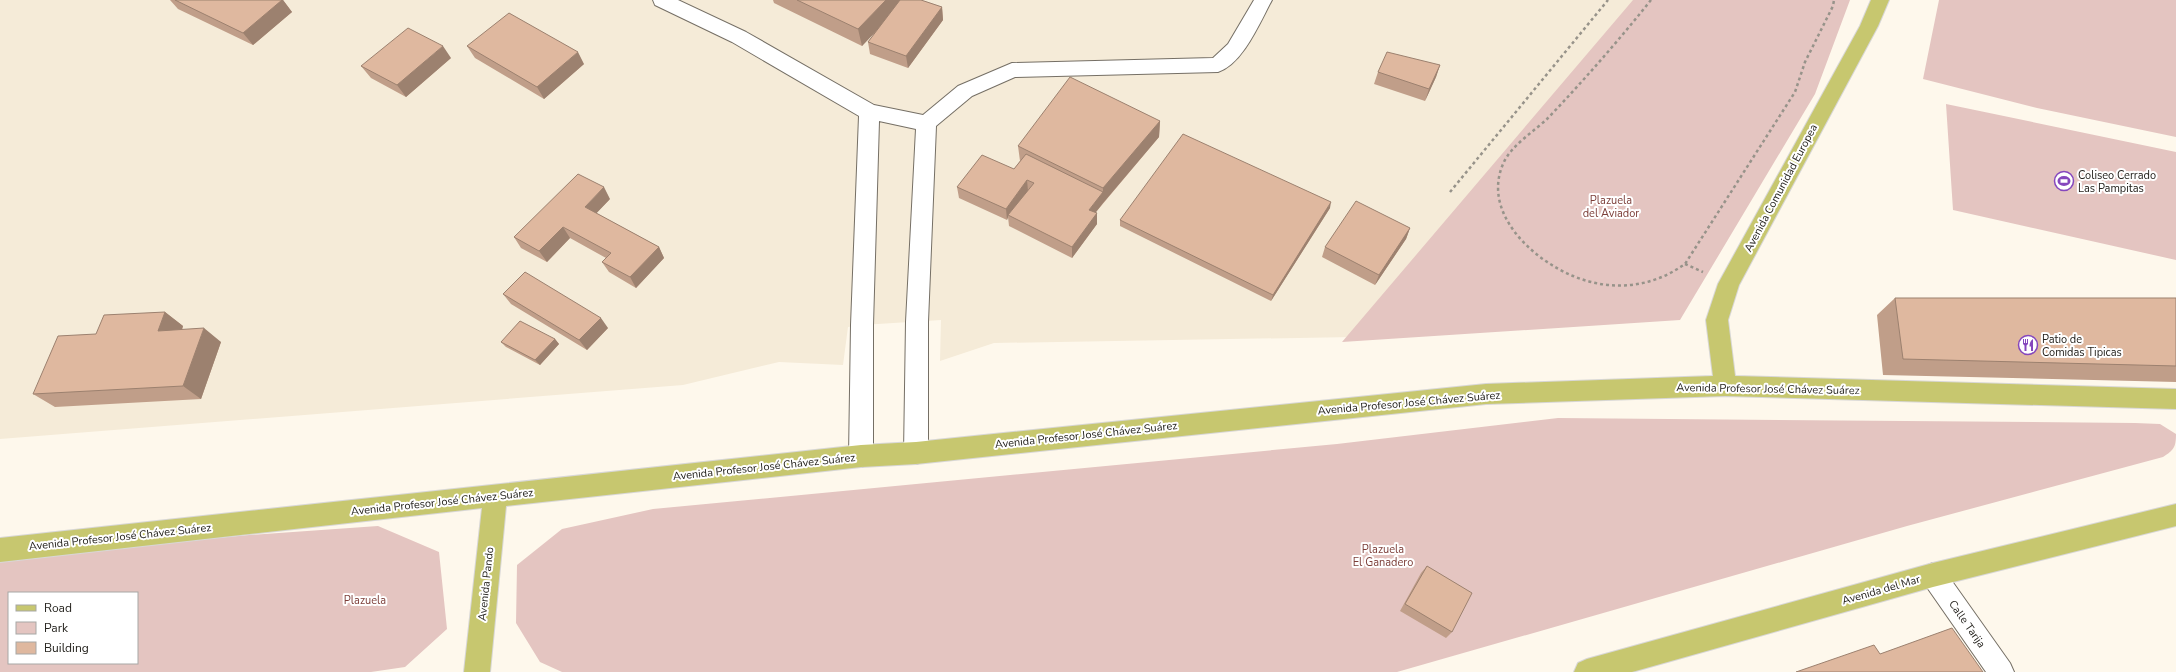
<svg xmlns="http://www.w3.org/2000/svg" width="2176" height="672" viewBox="0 0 2176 672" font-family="'Nunito Sans',sans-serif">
  <rect width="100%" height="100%" fill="#fef8ec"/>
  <path fill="#f5ebd8" d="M0,0H1638L1354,337L994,343L940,361L941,320L862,325L848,327L843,365L779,362L683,385L0,439Z"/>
  <path fill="#e4c5c1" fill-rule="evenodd" d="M1633,0H1850L1815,94L1680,320L1342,342Z
    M1939,0H2176V137L2037,108L1923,79Z
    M1946,104L2176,152V260L1953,210Z
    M1558,418L2135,423L2160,424L2176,434C2176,447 2174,450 2163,457L1907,526L1397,672H562L540,662L516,623L517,565L562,529L653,509L1337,444Z
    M378,526L439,552L447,629L405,667L371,672H0V558L249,535ZM9,593H137V663H9Z"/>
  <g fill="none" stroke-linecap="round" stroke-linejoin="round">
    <g stroke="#756f65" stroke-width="2">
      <path id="minor" d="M653,0H678L746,32L874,105L923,115L958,86L1012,63L1213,58L1228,44L1254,0H1272C1260,22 1243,64 1218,72L1015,77L972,96L936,126L928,322V453L924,461L916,464L908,461L904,453L906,322L916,129L879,121L873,325V456L869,464L861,467L853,464L849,456L851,325L859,116L732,42L655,5Z
        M1933,563L1942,567L2010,663L2014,672H1986L1924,583L1921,575L1924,567Z"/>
    </g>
    <g stroke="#d8d7d6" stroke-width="2">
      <path id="major" d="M1871,0H1889L1878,26L1739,285L1728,320L1735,376L2176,389V409L1725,396L1486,404L916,464L861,467L506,506L490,672H464L482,508L0,562V538L861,445L916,442L1486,384L1713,376L1706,320L1718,284L1860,26Z
        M2176,504V526L1933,587L1632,672H1574L1578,663L1587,659L1933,563Z"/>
    </g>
    <path stroke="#97938a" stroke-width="2.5" stroke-dasharray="3 3" stroke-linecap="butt" d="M1651,0C1619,40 1585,79 1549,117C1535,131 1511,145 1503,164C1482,213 1532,259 1573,276C1612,292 1651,288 1685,264L1795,92L1805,62L1833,6L1834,0
      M1450,192L1608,0
      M1685,264L1703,272"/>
    <use href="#minor" fill="#fff" fill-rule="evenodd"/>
    <use href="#major" fill="#c7c76f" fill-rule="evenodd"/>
  </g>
  <path fill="#c09e89" d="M170,0H283L292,12L253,45L178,9Z
    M773,0H921L942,7L943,20L908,68L870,54L868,42L876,31L862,46L774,3Z
    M467,46L584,64L544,99L475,58Z
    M451,58L406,97L371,78L361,66Z
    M1440,65L1436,77L1425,101L1374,84L1378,72Z
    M1160,121L1159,137L1096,212L1097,224L1072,258L1009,226L1008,217L1007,220L959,198L957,187L1014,169L1020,161L1018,146Z
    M610,199L596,213L659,247L664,258L636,288L609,272L602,262L606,258L570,238L547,262L521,248L514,237Z
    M1330,208L1271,301L1120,226V220Z
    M1410,228L1406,239L1375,285L1322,257L1325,247Z
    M503,294L608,328L587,350L511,304Z
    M1895,298H2176V382L1883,375L1877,315Z
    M165,312L183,326L182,330L221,342L201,399L55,407L33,394Z
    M555,339L559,344L540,365L506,347L501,342Z
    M1427,566L1452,632L1446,638L1400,611L1421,573Z"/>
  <path fill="#9c816f" d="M282,0H283L292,12L253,45L243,33Z
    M886,0H903L904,2L862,46L858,29Z
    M942,7L943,20L908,68L906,56Z
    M443,46L451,58L406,97L397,85Z
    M578,52L584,64L544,99L537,87Z
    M1440,65L1436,77L1425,101L1429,89Z
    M1160,121L1159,137L1103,203L1089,221V210L1103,192V188Z
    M1027,180L1028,191L1008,215V217L1007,220L1006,209Z
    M604,187L610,199L592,218L585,207Z
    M1331,202L1330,208L1271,301L1273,295Z
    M1097,213V224L1072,258V247Z
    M563,227L570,238L547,262L539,251Z
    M1410,228L1406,239L1375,285L1379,275Z
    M659,247L664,258L636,288L630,277Z
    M165,312L183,326L177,344L158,331Z
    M601,318L608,328L587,350L579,340Z
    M204,328L221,342L201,399L183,386Z
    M555,339L559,344L540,365L535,360Z"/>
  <path fill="#dfb89f" stroke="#9c816f" d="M175,0H282L243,33Z
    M797,0H886L858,29Z
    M900,0H921L942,7L906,56L868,42Z
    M509,13L578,52L537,87L467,46Z
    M408,28L443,46L397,85L361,66Z
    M1387,52L1440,65L1429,89L1378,72Z
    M1070,77L1160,121L1103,188L1018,146Z
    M1183,134L1331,202L1273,295L1120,220Z
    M1026,154L1103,192L1089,210L1097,213L1072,247L1008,215L1034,183L1027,180L1006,209L957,187L982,155L1014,169Z
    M578,174L604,187L585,207L659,247L630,277L602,262L611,253L563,227L539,251L514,237Z
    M1356,201L1410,228L1379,275L1325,247Z
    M525,272L601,318L579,340L503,294Z
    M1895,298H2176V366L1903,359Z
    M165,312L158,331L204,328L183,386L33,394L58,336L96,334L104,315Z
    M520,321L555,339L535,360L501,342Z
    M1427,566L1472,593L1452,632L1405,604Z
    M1952,628L1983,672H1796L1874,645L1880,654Z"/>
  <defs>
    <g id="stadium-ring" transform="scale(1)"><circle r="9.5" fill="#fff" stroke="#8547bd" stroke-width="1.5"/><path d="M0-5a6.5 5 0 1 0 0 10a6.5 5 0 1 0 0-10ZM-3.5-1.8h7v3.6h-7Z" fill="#8547bd"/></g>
    <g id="restaurant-ring" transform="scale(1)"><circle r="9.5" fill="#fff" stroke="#8547bd" stroke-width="1.5"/><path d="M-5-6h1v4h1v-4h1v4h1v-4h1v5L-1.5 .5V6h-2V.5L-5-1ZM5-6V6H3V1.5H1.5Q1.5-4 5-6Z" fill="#8547bd"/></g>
  </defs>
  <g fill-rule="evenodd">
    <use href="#stadium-ring" x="2064" y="181"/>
    <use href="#restaurant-ring" x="2028" y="345"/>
  </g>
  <g text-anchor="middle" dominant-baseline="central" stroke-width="4" stroke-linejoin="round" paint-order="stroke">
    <g font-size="11" fill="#24221d" stroke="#fff" text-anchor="start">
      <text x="2078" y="175">Coliseo Cerrado<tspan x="2078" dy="13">Las Pampitas</tspan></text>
      <text x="2042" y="339">Patio de<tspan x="2042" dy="13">Comidas Tipicas</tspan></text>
    </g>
    <g font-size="11" fill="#24221d" stroke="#fff">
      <text transform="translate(1781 188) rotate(-62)">Avenida Comunidad Europea</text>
      <text transform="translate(1768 389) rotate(1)">Avenida Profesor José Chávez Suárez</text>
      <text transform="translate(1409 403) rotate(-5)">Avenida Profesor José Chávez Suárez</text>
      <text transform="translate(1086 435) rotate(-6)">Avenida Profesor José Chávez Suárez</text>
      <text transform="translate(764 467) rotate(-6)">Avenida Profesor José Chávez Suárez</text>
      <text transform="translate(442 502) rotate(-6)">Avenida Profesor José Chávez Suárez</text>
      <text transform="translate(120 537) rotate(-6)">Avenida Profesor José Chávez Suárez</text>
      <text transform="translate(486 584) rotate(-84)">Avenida Pando</text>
      <text transform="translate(1881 590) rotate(-16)">Avenida del Mar</text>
      <text transform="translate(1967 624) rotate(55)">Calle Tarija</text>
    </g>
    <g font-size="11" fill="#7c3e38" stroke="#fff">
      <text x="1611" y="200">Plazuela<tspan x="1611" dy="13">del Aviador</tspan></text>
      <text x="1383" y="549">Plazuela<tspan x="1383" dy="13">El Ganadero</tspan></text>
      <text x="365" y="600">Plazuela</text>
    </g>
  </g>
  <rect x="8" y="592" width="130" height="72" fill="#ffffff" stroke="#a7a7a5"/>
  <rect x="16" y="605" width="20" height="6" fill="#c7c76f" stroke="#a7a7a5"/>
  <text x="44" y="612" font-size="12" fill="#24221d">Road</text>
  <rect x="16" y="622" width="20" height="12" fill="#e4c5c1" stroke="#a7a7a5"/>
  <text x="44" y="632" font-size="12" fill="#24221d">Park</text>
  <rect x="16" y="642" width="20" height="12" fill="#dfb89f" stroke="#a7a7a5"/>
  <text x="44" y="652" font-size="12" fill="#24221d">Building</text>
</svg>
